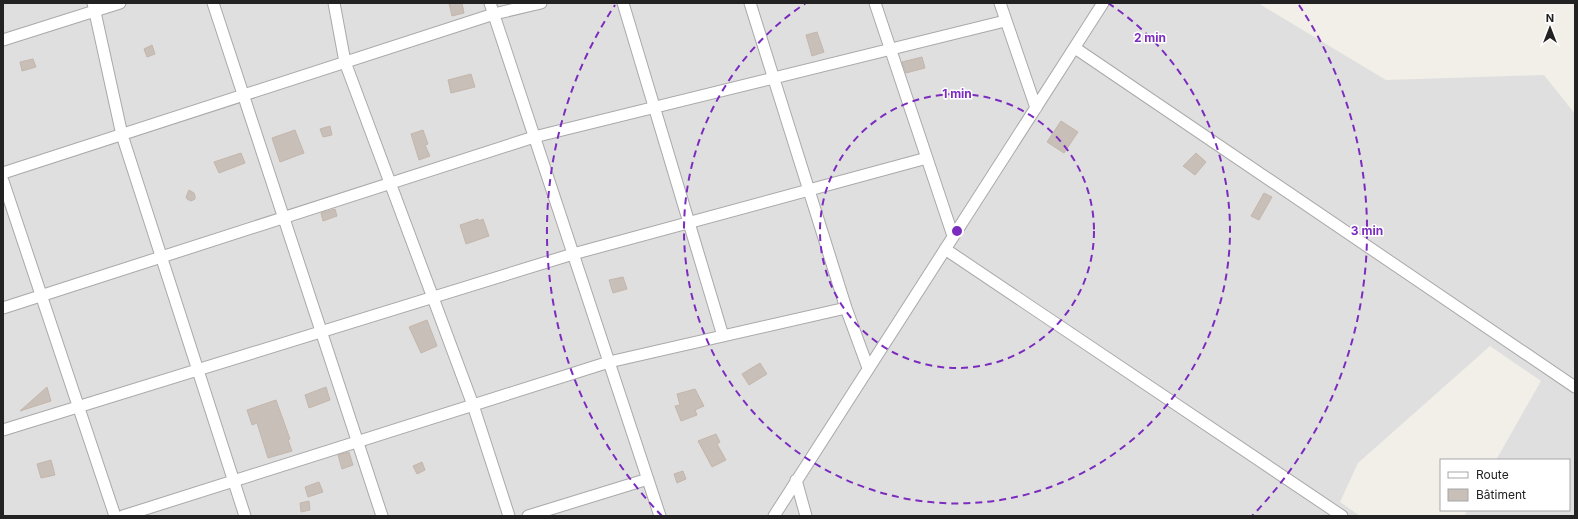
<svg xmlns="http://www.w3.org/2000/svg" width="1578" height="519" viewBox="0 0 1578 519" font-family="Inter,sans-serif">
  <rect width="100%" height="100%" fill="#f2efe9"/>
  <path fill="#e0dfdf" d="M3,3H1258L1386,80L1544,75L1575,114V516H1464L1468,510H1569V460H1496L1541,381L1490,346L1358,463L1340,502L1360,516H3Z"/>
  <path fill="#c7bfb8" stroke="#c4b6ab" d="M449,3H462L464,13L452,16Z
    M817,32L824,52L812,56L806,35Z
    M152,45L155,54L147,57L144,49Z
    M922,57L925,68L906,73L902,62Z
    M33,59L36,67L22,71L20,62Z
    M471,74L475,87L451,93L448,80Z
    M1061,121L1078,132L1064,153L1047,142Z
    M330,126L332,135L323,137L320,129Z
    M295,130L304,153L280,162L272,138Z
    M423,130L428,144L425,145L430,156L419,160L411,134Z
    M241,153L245,163L219,173L214,162Z
    M1196,153L1206,162L1195,175L1183,166Z
    M189,190L194,193L195,196V199L191,201L187,199L186,197Z
    M1264,193L1272,197L1259,220L1251,216Z
    M335,209L337,216L323,221L321,213Z
    M478,219L479,221L483,219L489,236L466,244L460,225Z
    M623,277L627,289L613,293L609,280Z
    M427,320L437,346L421,353L409,327Z
    M760,363L767,374L749,385L742,374Z
    M47,387L51,401L20,411Z
    M326,387L330,400L309,408L305,395Z
    M695,389L704,406L695,410L697,415L681,421L675,406L680,405L677,394Z
    M276,400L290,439L288,440L292,451L268,458L257,423L252,425L247,410Z
    M716,434L720,442L717,444L726,460L712,467L698,441Z
    M349,452L353,465L342,469L338,455Z
    M51,460L55,475L41,478L37,464Z
    M422,462L425,470L417,474L413,466Z
    M683,471L686,479L677,483L674,474Z
    M319,482L323,492L308,497L305,487Z
    M309,501L310,510L301,512L300,503Z"/>
  <g fill="none" stroke-linecap="round" stroke-linejoin="round">
    <g stroke="#a9a9a9" stroke-width="13">
      <path id="minor" d="M93,3L122,135L245,516
        M213,3L382,516
        M334,3L345,62L473,405L509,516
        M490,3L660,516
        M623,3L723,336
        M750,3L846,308L868,368
        M875,3L953,236
        M1000,3L1036,108
        M3,40L120,3
        M1075,48L1575,387
        M3,173L494,14L541,3
        M3,181L115,516
        M945,249L1342,516
        M3,308L534,137L1005,21
        M3,430L573,254L927,158
        M796,480L806,516
        M123,516L609,362L846,308
        M528,516L648,479
        M774,516L1103,3"/>
    </g>
    <use href="#minor" stroke="#fff" stroke-width="11"/>
  </g>
  <g fill="none" stroke="#7b2cbf" stroke-width="2" stroke-dasharray="7 5">
    <circle cx="957" cy="231" r="137"/>
    <path d="M1108 3A273 273 0 1 1 806 3"/>
    <path d="M662 516A410 410 0 0 1 615 5M1299 5A410 410 0 0 1 1252 516"/>
  </g>
  <circle cx="957" cy="231" r="6" fill="#7b2cbf" stroke="#fff" stroke-width="2"/>
  <g font-size="12" text-anchor="middle" font-weight="bold" fill="#7b2cbf" stroke="#fff" stroke-width="3" stroke-linejoin="round" paint-order="stroke">
    <text x="1150" y="42">2 min</text>
    <text x="957" y="98">1 min</text>
    <text x="1367" y="235">3 min</text>
  </g>
  <rect width="1578" height="519" fill="none" stroke="#222222" stroke-width="8"/>
  <rect x="1440" y="459" width="130" height="52" fill="#ffffff" stroke="#a7a7a7"/>
  <rect x="1448" y="472" width="20" height="6" fill="#ffffff" stroke="#a7a7a7"/>
  <text x="1476" y="479" font-size="12" fill="#222222">Route</text>
  <rect x="1448" y="489" width="20" height="12" fill="#c7bfb8" stroke="#a7a7a7"/>
  <text x="1476" y="499" font-size="12" fill="#222222">Bâtiment</text>
  <g transform="translate(1550 28)" stroke="#ffffff" stroke-width="3" paint-order="stroke">
  <path d="M0-3L7 15L0 10L-7 15Z" fill="#222222"/>
  <text y="-6" font-size="11" font-weight="bold" text-anchor="middle" fill="#222222">N</text>
  </g>
</svg>
